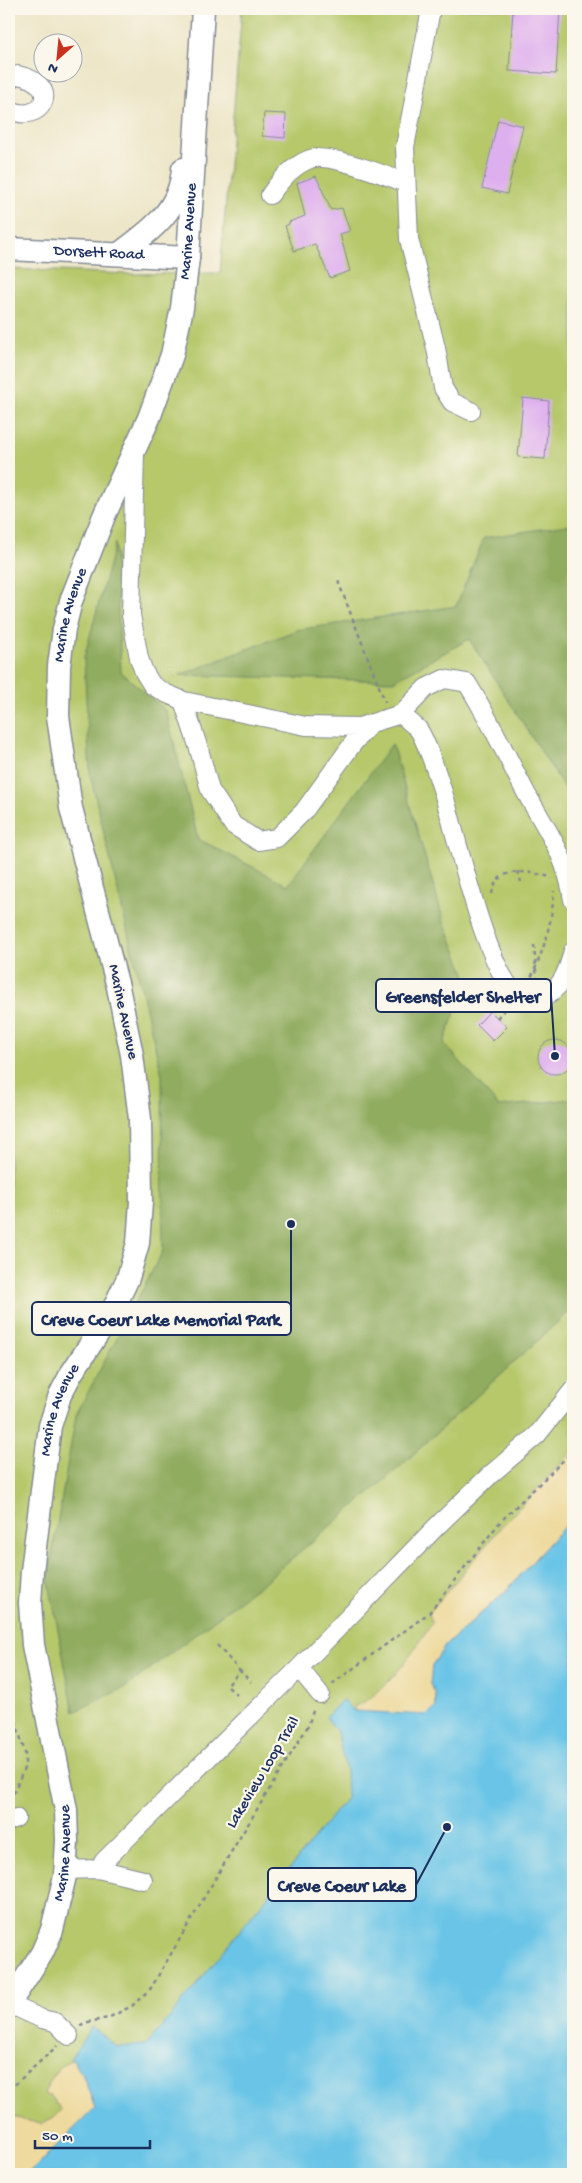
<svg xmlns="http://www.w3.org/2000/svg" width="582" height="2183" viewBox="0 0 582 2183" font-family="'Gochi Hand',sans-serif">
  <rect width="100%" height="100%" fill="#fbf7ec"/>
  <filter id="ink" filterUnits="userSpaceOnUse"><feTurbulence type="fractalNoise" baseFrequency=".02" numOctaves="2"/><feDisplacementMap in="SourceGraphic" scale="10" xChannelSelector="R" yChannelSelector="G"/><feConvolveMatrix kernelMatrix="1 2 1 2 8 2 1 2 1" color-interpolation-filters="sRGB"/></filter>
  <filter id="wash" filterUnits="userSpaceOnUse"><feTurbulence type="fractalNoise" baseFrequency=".0096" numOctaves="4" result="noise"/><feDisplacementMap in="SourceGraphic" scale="20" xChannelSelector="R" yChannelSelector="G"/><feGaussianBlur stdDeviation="1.12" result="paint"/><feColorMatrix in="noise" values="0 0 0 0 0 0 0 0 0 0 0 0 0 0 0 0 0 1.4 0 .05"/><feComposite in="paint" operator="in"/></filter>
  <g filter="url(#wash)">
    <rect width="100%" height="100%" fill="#ede6c8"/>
    <path fill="#b6c86b" stroke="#687c64" d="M242,9H573V2174H9V269L129,274L220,273Z"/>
    <path fill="#90ac5f" stroke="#566e5e" d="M573,524V801L469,639L393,681L180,675L297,630L456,606L484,538Z
      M115,543L121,672L166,711L198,839L288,885L392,744L444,922L467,978L444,1043L499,1107L573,1099V1308L394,1472L264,1582L126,1687L74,1712L48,1578L76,1415L163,1251L162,1075L90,775L84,658Z"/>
    <path fill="#eeda9e" stroke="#84847e" d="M573,1451V1517L504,1593L445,1646L430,1684L436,1695V1707L427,1716L354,1711L355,1706C384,1696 416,1649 432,1623L429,1613L501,1527Z
      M74,2059L76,2067L82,2073L96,2108L28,2174H9V2116L41,2124L54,2117L61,2110L52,2097L44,2094C51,2079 57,2064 74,2059Z"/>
    <path fill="#69c4e7" stroke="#427aa2" d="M573,1517V2174H28L95,2108L82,2073L76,2067L74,2060L70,2059L92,2027L117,2047L146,2045L181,2004L347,1797L346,1771L337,1732L326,1717L342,1700L354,1711L427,1715L436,1707V1695L430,1684L432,1666L445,1646L504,1593Z"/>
    <g id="blocks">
      <path fill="#deafee" d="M513,9H560L556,74L509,71Z
        M264,113L286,114L285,138L262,136Z
        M498,120L523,126L507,194L482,188Z
        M316,176L331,210L342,208L350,231L340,234L350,271L330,278L315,244L294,251L285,226L289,224V222L305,216L297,183Z
        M523,398L549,401L545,459L518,457Z
        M490,1011L507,1027L493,1041L477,1025Z
        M538 1057a17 17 0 1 1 34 0a17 17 0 1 1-34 0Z"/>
    </g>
  </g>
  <g filter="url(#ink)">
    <use href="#blocks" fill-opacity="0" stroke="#848a93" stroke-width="1"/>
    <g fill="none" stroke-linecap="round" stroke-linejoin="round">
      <g stroke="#848a93" stroke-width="20">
        <path id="minor" d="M431,9L405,147L409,239L436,348L443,388L452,402L471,411
          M9,79L18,75C65,85 40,127 9,109
          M270,195C279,182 294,165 310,159C328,153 388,176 406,183
          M135,453L131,615L139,658L144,672L152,685L165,693L184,701L306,726L359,727L401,714
          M183,701L199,749L210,790L233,825L258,841L277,838L304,811L354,742L370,724
          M573,900C567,856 546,829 525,791C506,755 489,718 467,683L444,679L426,688L401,714C406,719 413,724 418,729C425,738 437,773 441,786C455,826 487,981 521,997C526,999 536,999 540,998C561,991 568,971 573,951
          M299,1668L320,1694
          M9,1821L16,1818
          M98,1869L104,1861L299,1668L435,1528L490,1475L537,1435L573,1390
          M65,1870L98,1869L143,1880
          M9,2004L42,2019L55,2022L69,2036"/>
      </g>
      <g stroke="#848a93" stroke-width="25">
        <g id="major">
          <path id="s1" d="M9,249L188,258"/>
          <path d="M119,254C150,231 180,211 183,169"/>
          <path id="s2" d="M9,2004L42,1953L52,1930L65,1876L67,1841L66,1810L33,1645L30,1603L32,1571L50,1426L60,1395L71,1374L112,1312L128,1278L138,1243L141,1202L140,1119L132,1055L118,987L71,808L58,716L59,666L64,629L71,601L104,516L149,418L172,355L182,308L188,258L203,9"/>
        </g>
      </g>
      <path stroke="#848a93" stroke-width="2.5" stroke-dasharray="4 4" stroke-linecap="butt" d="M338,581L385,702
        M518,871L521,882
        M492,894C496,865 528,871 550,877L551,879
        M534,945L537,982
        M528,984C543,954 552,924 554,891
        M497,1018L508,1006
        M217,1645L240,1671
        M332,1684L429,1613L500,1522L573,1451
        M237,1695L227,1686L240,1671L251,1682
        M9,1698L25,1753V1766L10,1802
        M80,2026L84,2023L108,2018L132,2006L151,1988L228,1857L308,1726L314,1708
        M9,2090L57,2046"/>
      <use href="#minor" stroke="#fff" stroke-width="18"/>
      <use href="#major" stroke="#fff" stroke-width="22"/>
    </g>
  </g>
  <g text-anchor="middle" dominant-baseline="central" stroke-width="4.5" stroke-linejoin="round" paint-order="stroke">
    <g font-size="16" fill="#1b2f5e" stroke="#fbf7ec">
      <text stroke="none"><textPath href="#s2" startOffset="1844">Marine Avenue</textPath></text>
      <text stroke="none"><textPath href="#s1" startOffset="90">Dorsett Road</textPath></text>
      <text stroke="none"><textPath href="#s2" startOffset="1439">Marine Avenue</textPath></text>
      <text transform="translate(122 1012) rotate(78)">Marine Avenue</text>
      <text stroke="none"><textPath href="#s2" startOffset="614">Marine Avenue</textPath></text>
      <text transform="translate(264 1773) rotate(-59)">Lakeview Loop Trail</text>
      <text stroke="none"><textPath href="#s2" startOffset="164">Marine Avenue</textPath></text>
    </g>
  </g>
  <path fill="none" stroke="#1b2f5e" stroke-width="2" d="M555 1056L551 995M291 1224L291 1319M447 1827L416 1885"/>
  <g fill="#1b2f5e" stroke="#fbf7ec" stroke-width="2">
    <circle cx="555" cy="1056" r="5"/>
    <circle cx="291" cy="1224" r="5"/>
    <circle cx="447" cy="1827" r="5"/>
  </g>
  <g fill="#fbf7ec" stroke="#1b2f5e" stroke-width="2">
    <rect x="376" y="979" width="175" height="33" rx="5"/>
    <rect x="32" y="1302" width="259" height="33" rx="5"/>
    <rect x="268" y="1868" width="148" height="33" rx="5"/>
  </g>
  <g font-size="18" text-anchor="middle" font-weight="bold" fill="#1b2f5e">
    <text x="463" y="1002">Greensfelder Shelter</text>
    <text x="161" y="1325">Creve Coeur Lake Memorial Park</text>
    <text x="342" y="1891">Creve Coeur Lake</text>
  </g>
  <rect width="582" height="2183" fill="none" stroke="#fbf7ec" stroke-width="30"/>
  <g transform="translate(58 58) rotate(207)"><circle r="24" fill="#fbf7ec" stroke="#a1a7b3"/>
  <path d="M0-4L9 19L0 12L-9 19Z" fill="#c8321e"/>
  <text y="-8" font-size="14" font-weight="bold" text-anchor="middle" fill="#1b2f5e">N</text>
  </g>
  <path d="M35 2140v8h115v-8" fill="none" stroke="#1b2f5e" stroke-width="2.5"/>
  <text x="42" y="2140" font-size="15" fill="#1b2f5e" stroke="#fbf7ec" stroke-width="4" paint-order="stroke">50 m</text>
</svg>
